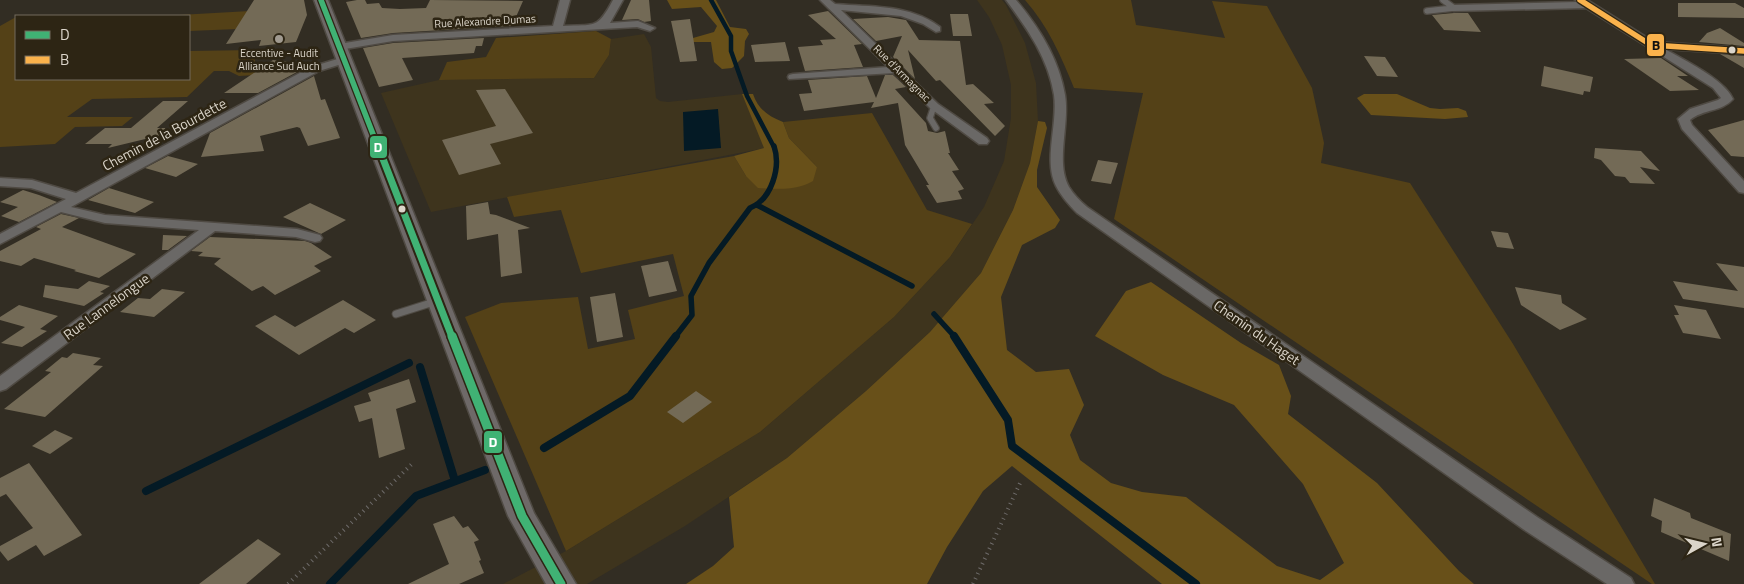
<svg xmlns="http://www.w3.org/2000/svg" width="1744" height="584" viewBox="0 0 1744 584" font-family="'Titillium Web',sans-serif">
  <rect width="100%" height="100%" fill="#322d23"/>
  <path fill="#3e341d" d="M977,0H1002L1006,5L1025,43L1036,83L1038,121L1030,163L1013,210L981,273L930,332L866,391L787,458L685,526L587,584H503L566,551L760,432L894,317L950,257L984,207L1004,161L1011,118V85L1002,45L989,17Z
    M644,34L651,47L656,98L660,101L668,102L742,94L765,148L431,212L381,93L439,80L594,78L609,55L611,39Z"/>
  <path fill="#544117" d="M1025,0H1131L1136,25L1225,38L1212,1L1267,6L1312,88L1324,143L1321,163L1410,183L1513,344L1655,584H1652L1114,219L1143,93L1074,88C1061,56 1048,26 1025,0Z
    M250,11L261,28L189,31V16H161Z
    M16,17V79H189V51L254,50L256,75L239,76L229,71H214L187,97L92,99L67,117H133L122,126L75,127L55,144L0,147V26Z
    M596,31L611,39L609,55L594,78L439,80L447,62L486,57L496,38Z
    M872,113L927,210L972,224L950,257L894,317L760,432L566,551L465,317L501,303L578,297L588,349L635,339L628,310L684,296L673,254L581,273L561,210L514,217L507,197L734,156L746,176L817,167L789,138L783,122Z"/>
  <path fill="#685019" d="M667,0H716L730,27L746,29L749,34L745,41L744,56L732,68L722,69L714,62L711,42H689L686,40L714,32L717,26L701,7L672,9Z
    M742,94H753C758,109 768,116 783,122L789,138L817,167L813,181C795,191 779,189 758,188L746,176L734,156L764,148Z
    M1364,94H1397L1430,108L1440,109L1458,108L1466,111L1468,117L1445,119L1371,115L1357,98Z
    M1038,121L1045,122L1047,128L1037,170V187L1060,220L1055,228L1022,245L1001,297L1007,350L1036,372L1069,369L1084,405L1070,435L1080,460L1111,483L1142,492L1186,497L1277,566L1320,580L1344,563L1303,484L1234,405L1163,375L1095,336L1126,291L1151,282L1241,343L1279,365L1291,396L1288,414L1377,483L1459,571L1474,584H1162L1012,466L983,491L947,547L927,584H686L713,566L734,547L729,497L787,458L866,391L930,332L981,273L1013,210L1030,163Z"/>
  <path fill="#041a25" d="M718,109L721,148L684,151L683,112Z"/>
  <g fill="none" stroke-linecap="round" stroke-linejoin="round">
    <path stroke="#041a25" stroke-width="4.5" d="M711,0L731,36V51L747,96L774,147"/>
    <path stroke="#041a25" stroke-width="5.5" d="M757,205L912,286
      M934,314L955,337
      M675,337L692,315L691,296L709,263L750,208C772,199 781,167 774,146"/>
    <path stroke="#041a25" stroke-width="8" d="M954,336L1008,420L1012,446L1196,584
      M420,367L455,481
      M544,448L630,396L676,336
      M146,491L409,363
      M330,584L416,496L485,470"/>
  </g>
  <path fill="#736a56" d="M254,0H304L307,15L296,42L259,46L261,40L226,44Z
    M357,0H365L367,4L379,3L382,8L400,9L426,8L430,0L523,1L512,26L393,33L361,38L346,2Z
    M631,0H649L651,21L644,22L638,19L622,20Z
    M1678,3H1735L1744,8V18L1678,17Z
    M828,11L862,44L854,45L863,67L805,71L798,47L823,45L820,40L836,39L808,15Z
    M1454,13H1468L1481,32L1444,30L1432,15Z
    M950,14H968L972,36H953Z
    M888,17L906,20L919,40L960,41L966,85L973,84L994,103L984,104L1005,126L995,136L940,80L936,81L908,50L915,79L893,57L902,36L876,41L853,19Z
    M690,19L697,61L680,62L671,21Z
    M1720,28L1744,43V46L1699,42L1707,33Z
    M484,38L482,46H476L474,53L402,58L413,80L379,87L363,48L393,43Z
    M785,42L790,61L755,62L751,45Z
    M1720,54L1744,56V68Z
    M1364,56L1385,57L1398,77L1377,76Z
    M1661,58L1688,76H1677L1699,90L1670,91L1624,59Z
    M273,60L288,62L284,71L301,63L310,65L258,93H224Z
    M1544,66L1593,77L1590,92L1584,91L1583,95L1541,86Z
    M885,75H893L906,87L895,89L926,123L928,131L937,133L945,131L950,153H948L959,170L952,171L964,189L958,191L962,199L937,203L926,185H929L905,145L898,103L871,108L874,102L804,111L799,94L812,93L808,80L867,76L876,98Z
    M314,76L321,100L325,99L340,138L308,146L300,128L297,127L260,136L264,151L201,157L210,133Z
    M505,89L533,133L490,144L501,164L459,175L442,140L496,126L476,90Z
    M163,101H188L157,128H165L166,134L108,148L112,144H85L105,128H131Z
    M1744,120V157L1731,156L1708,130Z
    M1595,148L1641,151L1660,171L1640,167L1655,184L1630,183L1625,177L1615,176L1601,160L1594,158Z
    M168,156L198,164L176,177L145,168Z
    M1098,160L1118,163L1111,184L1091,181Z
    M109,188L154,202L135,213L88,200Z
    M23,190L39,195L57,202L19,222L1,216L18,207L0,202Z
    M488,202L490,214L496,215L530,228L518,230L522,273L501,277L498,234L467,240L466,206Z
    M310,203L346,220L321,234L283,217Z
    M61,214L79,218L62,227L136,254L99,278L74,271L76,270L34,258L21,266L0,261V251L41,229L36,227Z
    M1491,231L1508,233L1514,249L1497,247Z
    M163,235L187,236L168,250H162Z
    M210,237L305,241L311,243L332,257L314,266L321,271L275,295L263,286L252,291L214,264L221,258L198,256L203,252L191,251Z
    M668,261L677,291L649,297L641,266Z
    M1716,263L1744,267V308L1683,299L1673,281L1738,291Z
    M89,281L110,286L100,292L104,293L84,306L43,297L45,285L78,289Z
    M1515,287L1561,295L1562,303L1587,319L1560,330L1521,305Z
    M162,289L185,292L154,317L120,312L138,298L150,299Z
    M615,293L623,337L597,342L590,297Z
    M343,300L376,320L354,333L345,328L299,355L255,326L275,315L295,327Z
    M19,305L58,316L40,329L47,331L22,347L1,343L25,327L0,320V317Z
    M1674,305L1706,310L1721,339L1683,333L1674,315H1679Z
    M73,353L101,358L93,365L103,366L45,417L4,409L51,372L45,371L62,357L67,358Z
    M409,379L416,402L396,409L405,449L379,458L372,418L359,422L354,406L371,401L368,393Z
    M696,391L712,402L683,423L667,412Z
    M55,430L73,438L50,454L32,446Z
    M29,463L82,535L44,556L36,545L8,561L0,551V546L33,528L6,494L0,497V478Z
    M1654,498L1690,513L1691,518L1731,534L1729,561L1661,532L1662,521L1651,516Z
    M454,516L463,528L468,526L479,540L474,542L481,560L479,561L484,573L459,584H408L449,564L433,524Z
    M258,539L281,554L246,584H199Z"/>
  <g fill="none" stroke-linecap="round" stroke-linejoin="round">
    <g stroke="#4f4a43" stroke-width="8">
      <path id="lane-far1" d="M1443,0L1454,8
        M1427,11L1454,8
        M934,106L930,118L936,128"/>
    </g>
    <g stroke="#4f4a43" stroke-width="9">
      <path id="lane" d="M396,314L437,301"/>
    </g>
    <g stroke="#4f4a43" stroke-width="3">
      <path id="street" d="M560,0H570L563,26C595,24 597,30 613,0H623L610,23L638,21L655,28L650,31L637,27L393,41L339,50L334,47L339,44L393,35L553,26Z
        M820,0H830L835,4C870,7 910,4 940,27V31L936,32L923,24L901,16L841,10L938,104L987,138L989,141L987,144H979L930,108L894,73L789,79L788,77L789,75L793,74L888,67Z
        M1006,0H1016C1039,27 1059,59 1065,95C1070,124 1055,162 1069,187C1074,195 1080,201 1087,207L1537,517L1631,578L1634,584H1607L1523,529L1077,213C1069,205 1061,196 1056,186C1043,161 1058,124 1054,95C1048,58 1028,30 1006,0Z
        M1575,0H1587L1592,3L1654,42L1744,48V54L1665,49C1684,60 1724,79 1733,99C1722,112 1703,109 1690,120L1692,125L1744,181V193L1739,192L1682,129L1678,119L1690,109L1718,100L1721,98L1713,88L1586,8L1454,11L1449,8L1454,5L1577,2Z
        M344,57L348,58L349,60L348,62L319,71L71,207L105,215L297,229L320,235L322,238L320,241L315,242L296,237L215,231L6,389L0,391V376L199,230L105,223L61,212L0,244V234L66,199L31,188L0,186V178L32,180L76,193L311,67Z"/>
    </g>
    <g stroke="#4f4a43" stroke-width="3">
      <path id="secondary" d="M314,0H328L534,513L576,584H546L508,516Z"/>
    </g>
    <path stroke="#6e6b6a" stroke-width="4" stroke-dasharray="1 4.5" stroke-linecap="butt" d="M288,584L413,463
      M973,584L1021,481"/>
    <use href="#lane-far1" stroke="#6a6866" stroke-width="5.5"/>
    <use href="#lane" stroke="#6a6866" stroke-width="7"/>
    <use href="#street" fill="#6a6866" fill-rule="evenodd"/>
    <use href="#secondary" fill="#6e6968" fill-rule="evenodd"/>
    <g stroke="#2d2514" stroke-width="8">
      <path id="bus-1-far2" d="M321,0L378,147"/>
    </g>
    <g stroke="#2d2514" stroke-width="11">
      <path id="bus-1-far1" d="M378,146L452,337"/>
    </g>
    <g stroke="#2d2514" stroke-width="12">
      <path id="bus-1" d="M452,336L522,516L561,584"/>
    </g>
    <g stroke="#2d2514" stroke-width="8">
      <path id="bus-2" d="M1580,0L1651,45L1744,51"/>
    </g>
    <use href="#bus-1-far2" stroke="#40b274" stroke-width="5.5"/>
    <use href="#bus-1-far1" stroke="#40b274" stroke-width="7"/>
    <use href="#bus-1" stroke="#40b274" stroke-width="9"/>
    <use href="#bus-2" stroke="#fab24c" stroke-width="5.5"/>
  </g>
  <circle fill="#a09a90" stroke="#2d2514" stroke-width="2" cx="279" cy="39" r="5"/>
  <g fill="#dbd5ca" stroke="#2d2514" stroke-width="2">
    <circle cx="1732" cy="50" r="4.5"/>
    <circle cx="402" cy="209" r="4.5"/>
  </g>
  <g text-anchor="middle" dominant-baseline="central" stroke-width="5" stroke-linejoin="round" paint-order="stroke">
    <g font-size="11" fill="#dbd5ca" stroke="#2d2514">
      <text transform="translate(485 21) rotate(-3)">Rue Alexandre Dumas</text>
      <text transform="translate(902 73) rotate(45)">Rue d'Armagnac</text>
    </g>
    <g font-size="11" fill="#dbd5ca" stroke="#2d2514">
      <text x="279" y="53">Eccentive - Audit<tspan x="279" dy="13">Alliance Sud Auch</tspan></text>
    </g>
    <g font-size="14" fill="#dbd5ca" stroke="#2d2514">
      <text transform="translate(164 134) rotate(-28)">Chemin de la Bourdette</text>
      <text transform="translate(106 306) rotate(-36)">Rue Lannelongue</text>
      <text transform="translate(1257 332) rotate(35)">Chemin du Haget</text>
    </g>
  </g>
  <g stroke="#2d2514" stroke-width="2">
    <rect x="1646" y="33" width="19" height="24" rx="5" fill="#fab24c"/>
    <rect x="369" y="135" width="19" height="24" rx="5" fill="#40b274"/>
    <rect x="483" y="430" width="20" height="24" rx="5" fill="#40b274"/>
  </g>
  <g font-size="14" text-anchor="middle" font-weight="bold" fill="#fff">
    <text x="378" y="152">D</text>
    <text x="493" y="447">D</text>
  </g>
  <g font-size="14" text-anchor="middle" font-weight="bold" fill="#111">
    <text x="1656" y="50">B</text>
  </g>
  <rect x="15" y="15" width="175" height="65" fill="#2d2514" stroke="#736b5d"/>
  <rect x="25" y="31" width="25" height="8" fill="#40b274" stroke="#736b5d"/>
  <text x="60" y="40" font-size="15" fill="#dbd5ca">D</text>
  <rect x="25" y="56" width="25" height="8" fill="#fab24c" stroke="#736b5d"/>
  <text x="60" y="65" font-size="15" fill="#dbd5ca">B</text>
  <g transform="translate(1704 544) rotate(82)" stroke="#2d2514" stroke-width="4" paint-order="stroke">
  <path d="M0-4L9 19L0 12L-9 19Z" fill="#dbd5ca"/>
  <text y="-8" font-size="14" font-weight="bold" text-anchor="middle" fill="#dbd5ca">N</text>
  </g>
</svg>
